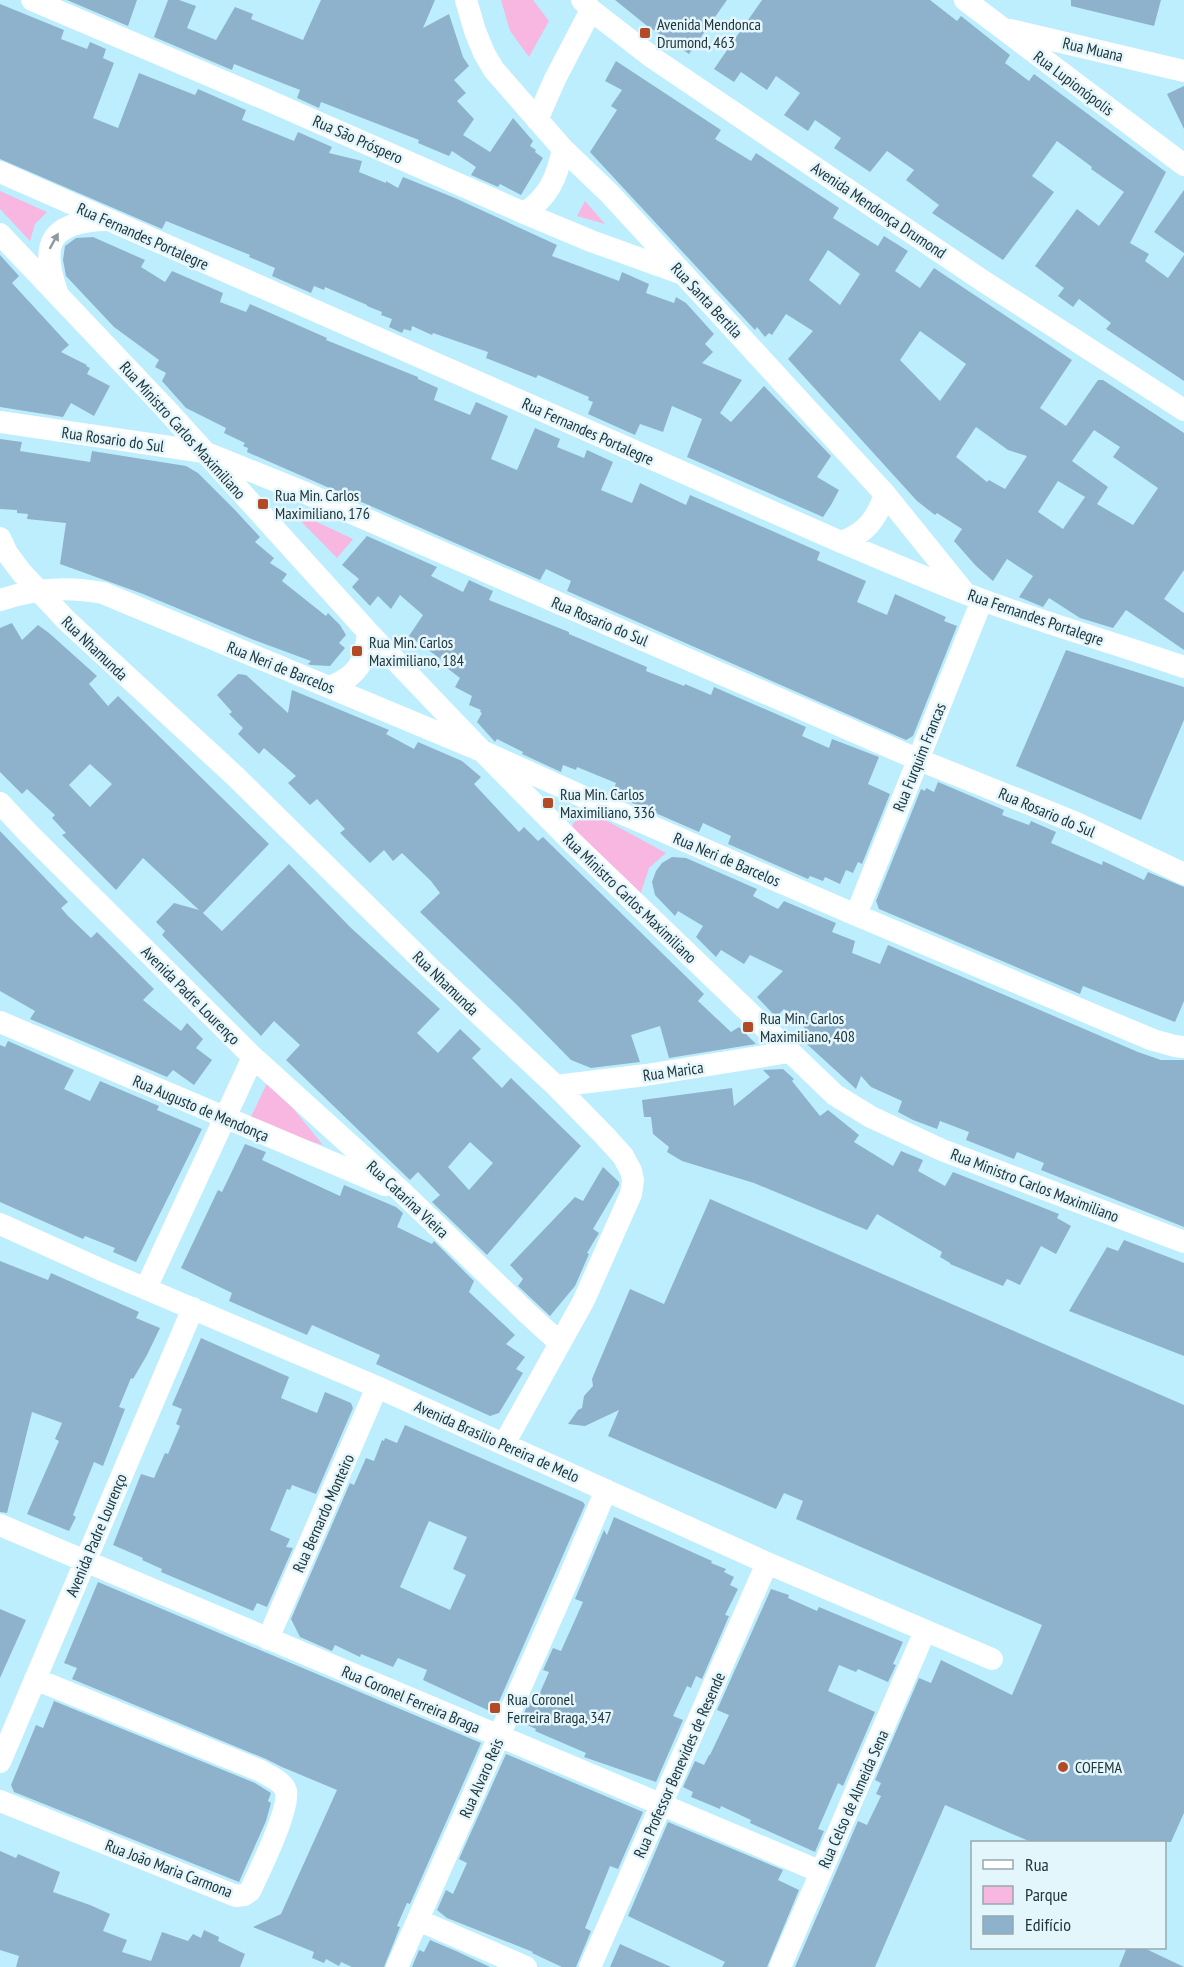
<svg xmlns="http://www.w3.org/2000/svg" width="1184" height="1967" viewBox="0 0 1184 1967" font-family="'PT Sans Narrow',sans-serif">
  <rect width="100%" height="100%" fill="#bdeefe"/>
  <path fill="#f7b7e1" d="M501,0H533L549,21L529,57L510,31Z
    M0,191L47,212L35,224L30,241L0,209Z
    M585,201L605,224L577,216Z
    M289,509L353,539L337,558Z
    M583,808L666,853L649,868L640,895L568,833Z
    M269,1079L323,1145L248,1123Z"/>
  <path fill="#8eb2cc" fill-rule="evenodd" d="M67,0H137L128,26Z
    M168,0H179L196,6L187,28L216,40L235,7L253,14L251,19L303,40L321,0H435L423,28L449,14L463,57L469,66L454,80L466,93L457,101L474,119L463,135L490,152L513,118L533,141L530,146L536,150L535,152L543,158L521,195L500,184L498,187L471,175L476,167L452,151L449,156L418,143L419,140L321,102L319,108L297,98L300,90L234,64L232,70L154,37Z
    M615,0H727L689,54L646,25Z
    M762,0H930L957,21L961,16L1010,55L1005,63L1029,81L1034,74L1166,172L1130,243L1149,254L1145,261L1168,278L1184,255V381L1106,329L1111,323L1079,299L1073,307L1058,296L1064,288L1035,266L1077,209L1099,226L1124,192L1091,169L1092,167L1057,141L1032,176L1054,192L1003,260L932,213L939,205L906,180L914,170L887,151L870,172L834,148L841,138L815,120L808,131L784,115L800,93L776,76L767,90L741,72L734,82L714,69Z
    M1071,0H1161L1154,26L1071,6Z
    M0,4L64,30L61,39L87,49L90,42L106,49L103,58L114,63L93,118L118,128L139,73L195,95L198,89L246,110L242,120L294,141L298,132L332,147L329,153L362,161L359,172L386,183V181L398,188L403,177L455,198L557,245L552,256L619,281L622,272L649,284L646,293L674,303L676,297L686,303L714,334L705,344L713,352L702,363L742,380L720,413L731,422L764,386L831,456L817,477L839,490L831,505L823,517L687,457L702,419L672,406L663,432L640,424L635,435L588,414L593,402L588,400L589,397L538,375L536,378L486,358L488,352L433,333L432,335L412,326L411,331L404,329L402,333L389,327L392,319L381,315L382,312L367,306V305L325,287L324,290L314,286L311,293L272,276L275,268L249,257L250,255L166,221L162,229L0,159Z
    M616,61L721,130L715,139L751,161L756,153L839,208L833,218L878,246L884,236L908,251L895,271L920,288L934,268L1072,360L1040,408L1066,426L1098,380H1103L1184,433V570L1164,599L1184,613V650L1126,610L1113,628L1080,618L1049,598L1043,607L1019,597L1033,576L1007,559L993,581L976,566L954,541L962,529L937,513L935,515L917,501L788,359L813,331L786,314L772,335L769,333L765,337L757,327L755,330L590,152L617,110L611,106L622,90L605,81ZM828,250L860,274L840,305L809,280ZM920,331L966,364L940,401L900,360ZM976,427L1008,450L1027,456L1005,489L989,480L987,482L956,457ZM1094,430L1120,447L1113,457L1158,488L1133,525L1085,497L1063,529L1038,512L1058,481L1097,504L1108,487L1072,461Z
    M1184,86V129L1167,94Z
    M1184,190V253L1154,232Z
    M93,237L145,260L141,267L165,282L172,271L223,293L220,302L246,312L250,304L327,338L326,340L418,377V379L438,388L434,400L470,415L476,402L508,416L491,459L517,470L535,428L560,439L557,447L584,458L587,450L613,462L601,490L632,503L640,483L686,505L690,495L820,552L817,560L866,581L857,602L887,615L895,594L946,617L944,621L957,626L913,736L906,740L567,591L571,581L546,569L540,580L247,452L248,448L243,446L245,443L224,433L226,428L186,408L162,381L166,373L155,367L159,360L114,327L66,276L63,260L65,246L76,238Z
    M0,255L19,276L12,283L69,345L61,352L87,365L86,366L90,368L87,374L110,386L94,416L71,403L63,417L0,407Z
    M0,439L22,442L20,451L90,462L92,451L186,466L198,473L235,510L260,537L255,542L274,558L270,563L287,574L282,581L326,616L328,613L340,625L346,635L339,643L345,648L330,666L311,665L308,664L311,661L254,640L143,594L60,564L66,523L27,519L28,514L17,513V510L0,509Z
    M367,536L437,567L431,576L463,592L469,580L493,591L489,600L569,632V634L647,667L646,671L684,686L685,684L711,695L714,687L806,727L802,736L829,748L832,739L879,757L868,784L890,794L862,864L858,862L853,873L846,870L840,884L825,877L823,881L810,876L808,879L728,844L731,836L703,823L699,832L612,794L616,783L577,767L576,770L563,765L561,772L522,754L523,752L497,739L495,742L477,722L482,713L480,712L481,710L469,705L472,696L455,687L460,678L447,668L449,665L409,636L423,615L400,595L391,609L378,596L370,606L352,587L359,579L342,565Z
    M12,623L22,640L38,625L49,633L97,676L89,684L108,706L118,696L269,844L203,913L222,931L289,864L350,927L440,1009L417,1033L438,1053L460,1029L481,1049L472,1058L502,1088L511,1078L581,1146L487,1255L432,1202L440,1195L418,1172L410,1180L286,1060L300,1045L274,1021L261,1036L162,935L165,931L156,922L174,903L199,910L143,858L116,890L62,835L66,833L52,818L55,815L27,789L22,794L0,772V628ZM90,764L112,784L90,807L69,785ZM470,1142L493,1163L469,1190L448,1167Z
    M1066,650L1184,687V720L1141,820L1016,766Z
    M238,674L246,675L288,713L292,690L389,730L386,734L414,749L418,742L462,761L481,777L474,784L519,832L524,827L538,841L543,837L704,994L698,1001L731,1032L739,1027L756,1044L669,1058L660,1026L631,1035L640,1062L591,1068L571,1060L517,1005L420,912L440,893L431,881L402,853L393,861L384,850L370,863L340,833L345,829L317,799L310,805L288,783L296,776L264,748L259,754L238,734L243,728L229,714L232,712L217,695Z
    M938,782L1004,810L1002,815L1029,825L1031,821L1056,832L1051,843L1074,853L1102,865L1103,861L1144,880L1148,872L1184,887V1001L1175,1022L1083,986L1080,994L879,909L876,901L921,789L925,791L926,788L934,792Z
    M0,831L68,902L61,908L68,916L91,938L97,932L154,989L143,1000L181,1031L187,1023L203,1039L196,1048L212,1060L194,1085L173,1070L167,1077L30,1019L35,1011L0,991Z
    M672,857L686,858L757,889L753,896L778,909L784,901L836,923L832,932L855,941L852,953L880,964L888,945L1138,1052L1161,1060H1184V1227L1041,1170L1044,1163L1017,1152L1014,1159L966,1140L969,1132L940,1121L937,1129L913,1120L898,1112L902,1101L871,1087L861,1076L856,1089L798,1036L805,1028L784,1009L776,1017L757,997L783,971L750,955L744,964L721,950L716,957L696,937L703,926L678,911L675,916L655,895L652,882L656,871L662,863Z
    M8,1041L74,1070L64,1089L90,1101L100,1081L159,1106L157,1110L202,1129L136,1262L113,1252L115,1248L85,1236L83,1239L0,1202V1045L5,1047Z
    M783,1069L794,1079L792,1081L820,1116L828,1110L859,1135L854,1142L893,1166L901,1151L923,1160L918,1171L945,1186L953,1172L1059,1214L1057,1218L1071,1226L1056,1254L1041,1246L1020,1285L1007,1279L1003,1286L950,1264V1263L940,1257L942,1252L877,1214L867,1230L754,1183L682,1161L667,1152L669,1147L653,1134L651,1117H644L642,1100L732,1088L734,1106L770,1077L763,1070Z
    M245,1144L266,1152L262,1160L340,1196L344,1185L396,1207L403,1213L397,1227L432,1244L434,1241L474,1281L469,1292L515,1335L506,1344L525,1357L516,1369L523,1373L499,1413L490,1416L376,1364L380,1355L312,1325L307,1335L229,1301L232,1293L181,1268L218,1190L222,1192Z
    M603,1167L619,1182V1185L593,1229L599,1233L587,1253L589,1254L575,1286L550,1316L518,1286L523,1279L510,1265L575,1197L583,1201Z
    M710,1199L1184,1405V1813L1171,1842H1031L945,1805L875,1967H795L858,1821L867,1825L881,1796L876,1794L881,1783L875,1780L919,1678L931,1683L941,1660L1012,1695L1042,1625L796,1519L803,1501L784,1493L776,1509L608,1436L619,1410L585,1426L568,1424L578,1410L582,1408L584,1396L593,1386L592,1379L594,1374L630,1289L664,1304Z
    M1124,1240L1184,1263V1356L1069,1311L1107,1247L1118,1251Z
    M0,1261L48,1280L51,1273L139,1312L136,1318L160,1328L147,1355L133,1379L131,1378L119,1407L125,1409L103,1466L94,1462L73,1515L76,1517L69,1531L27,1514L59,1441L55,1439L62,1423L32,1412L7,1513L0,1512Z
    M201,1338L289,1377L281,1398L317,1413L325,1392L351,1403L353,1408L316,1494L292,1485L290,1490L287,1489L270,1530L290,1539L286,1547L293,1548L267,1607L257,1603L253,1611L161,1572L162,1569L142,1560L143,1558L113,1545L141,1474L154,1478L165,1453L168,1454L180,1426L176,1424L182,1409L172,1405Z
    M405,1425L583,1502L585,1505L494,1713L423,1680L427,1670L398,1658L393,1667L361,1654L360,1657L335,1645L332,1651L300,1637L291,1619L350,1483L354,1485L366,1458L374,1461L382,1440L384,1441L385,1438L397,1443ZM429,1521L467,1537L453,1569L466,1575L450,1610L400,1587Z
    M614,1517L712,1561L711,1563L726,1569L724,1572L734,1577L730,1585L738,1589L725,1615L729,1616L702,1679L696,1676L691,1688L687,1686L673,1716L683,1720L656,1782L584,1757L586,1753L535,1731L536,1729L523,1723L522,1718L529,1701L535,1704L549,1672L543,1670L553,1648L561,1651L583,1602L575,1599L604,1530L607,1535Z
    M98,1582L481,1743L410,1904L407,1903L397,1926L400,1927L384,1967H352L341,1962L339,1966L326,1959L324,1963L312,1958L314,1952L253,1927L281,1914L337,1790L282,1767L266,1759L72,1679L77,1668L64,1663Z
    M771,1589L789,1595L788,1598L817,1611L819,1607L903,1642L893,1664L896,1665L888,1682L858,1669L856,1672L839,1665L828,1691L875,1712L843,1786L838,1783L818,1829L824,1831L815,1852L750,1823L751,1820L721,1806L720,1809L691,1797L693,1792L683,1787L695,1761L704,1765L709,1755H710L729,1715L717,1710Z
    M0,1609L26,1620L0,1678Z
    M54,1701L255,1783L271,1793L268,1801L271,1803L266,1821L239,1882L14,1792L11,1785L36,1725L43,1728Z
    M506,1754L643,1812L618,1869L610,1866L585,1928L591,1931L576,1967H562L532,1953L533,1952L447,1918L437,1910L446,1890L453,1894L467,1863L459,1859Z
    M668,1822L783,1870L778,1880L799,1890L767,1967H722L725,1962L628,1916Z
    M0,1851L16,1858L18,1854L60,1872L53,1892L90,1905L110,1914L103,1931L127,1940L122,1952L151,1961L162,1932L188,1941L193,1934L201,1938L204,1930L219,1937L218,1941L245,1954L240,1967H16L19,1956L0,1950Z
    M430,1940L456,1951L490,1967H412L419,1950L424,1952Z
    M620,1944L671,1967H610Z
    M1127,1947H1142L1184,1967H1119Z"/>
  <g fill="none" stroke-linecap="round" stroke-linejoin="round">
    <path stroke="#fff" stroke-width="22" d="M32,0L265,99L524,213L591,241L680,273
      M466,0L475,31L484,53L494,70L563,149L610,194L885,494L964,592
      M582,0L591,10L653,58L983,281L1184,410
      M965,0L1184,165
      M1010,30L1184,71
      M537,120L555,79L591,10
      M0,172L841,542C889,562 937,583 985,601C1051,625 1118,644 1184,667
      M524,213C549,197 557,177 563,149
      M0,234L164,407L368,632L482,751L574,844L835,1095L871,1117L942,1150L1184,1242
      M57,292C40,243 50,223 103,220
      M0,422L204,452L308,494L917,759L1074,822L1184,874
      M0,538L7,553L22,573L66,620L236,777L433,971L556,1086L604,1135L623,1156L631,1171L633,1180L631,1194L584,1300L504,1444
      M841,542C866,534 877,518 885,494
      M0,600C35,588 67,586 103,593L482,751L586,798L856,915L1153,1040L1175,1046L1184,1047
      M330,687C359,675 365,662 368,632
      M0,803L28,833L253,1057L402,1192L527,1313L560,1343
      M856,915L982,600
      M0,1022L385,1185
      M556,1086L646,1075L789,1052
      M0,1224L104,1271L377,1387L767,1563L992,1659
      M146,1288L253,1057
      M0,1525L821,1872
      M268,1639L377,1387
      M0,1762L193,1308
      M0,1801L236,1896L244,1895L250,1891C259,1872 290,1809 286,1791C283,1781 269,1776 261,1771L35,1679
      M418,1920L526,1967
      M397,1967L568,1580L606,1490
      M590,1967L767,1563
      M780,1967L925,1631"/>
  </g>
  <defs><path id="oneway-solid" d="M-6-.8H1V-3.2L6.5 0L1 3.2V.8H-6Z" transform="scale(1.5)"/></defs>
  <use fill="#909a9d" href="#oneway-solid" transform="translate(54 241) rotate(-61)"/>
  <g fill="#b24b25" stroke="#e3f6fc" stroke-width="2">
    <rect x="639" y="27" width="12" height="12" rx="3"/>
    <rect x="257" y="498" width="12" height="12" rx="3"/>
    <rect x="351" y="645" width="12" height="12" rx="3"/>
    <rect x="542" y="797" width="12" height="12" rx="3"/>
    <rect x="742" y="1021" width="12" height="12" rx="3"/>
    <rect x="489" y="1702" width="12" height="12" rx="3"/>
    <circle cx="1063" cy="1767" r="6"/>
  </g>
  <g text-anchor="middle" dominant-baseline="central" stroke-width="5" stroke-linejoin="round" paint-order="stroke">
    <g font-size="16" fill="#22353b" stroke="#e3f6fc" text-anchor="start">
      <text x="657" y="24">Avenida Mendonca<tspan x="657" dy="18">Drumond, 463</tspan></text>
      <text x="275" y="495">Rua Min. Carlos<tspan x="275" dy="18">Maximiliano, 176</tspan></text>
      <text x="369" y="642">Rua Min. Carlos<tspan x="369" dy="18">Maximiliano, 184</tspan></text>
      <text x="560" y="794">Rua Min. Carlos<tspan x="560" dy="18">Maximiliano, 336</tspan></text>
      <text x="760" y="1018">Rua Min. Carlos<tspan x="760" dy="18">Maximiliano, 408</tspan></text>
      <text x="507" y="1699">Rua Coronel<tspan x="507" dy="18">Ferreira Braga, 347</tspan></text>
      <text x="1075" y="1767">COFEMA</text>
    </g>
    <g font-size="16" fill="#22353b" stroke="#e3f6fc">
      <text transform="translate(1093 49) rotate(13)">Rua Muana</text>
      <text transform="translate(1074 83) rotate(37)">Rua Lupionópolis</text>
      <text transform="translate(358 139) rotate(24)">Rua São Próspero</text>
      <text transform="translate(879 210) rotate(34)">Avenida Mendonça Drumond</text>
      <text transform="translate(143 236) rotate(24)">Rua Fernandes Portalegre</text>
      <text transform="translate(707 300) rotate(47)">Rua Santa Bertila</text>
      <text transform="translate(183 430) rotate(48)">Rua Ministro Carlos Maximiliano</text>
      <text transform="translate(588 431) rotate(24)">Rua Fernandes Portalegre</text>
      <text transform="translate(113 439) rotate(8)">Rua Rosario do Sul</text>
      <text transform="translate(1036 617) rotate(19)">Rua Fernandes Portalegre</text>
      <text transform="translate(600 621) rotate(23)">Rua Rosario do Sul</text>
      <text transform="translate(95 648) rotate(44)">Rua Nhamunda</text>
      <text transform="translate(281 667) rotate(22)">Rua Neri de Barcelos</text>
      <text transform="translate(919 757) rotate(-68)">Rua Furquim Francas</text>
      <text transform="translate(1047 812) rotate(23)">Rua Rosario do Sul</text>
      <text transform="translate(727 859) rotate(23)">Rua Neri de Barcelos</text>
      <text transform="translate(630 898) rotate(44)">Rua Ministro Carlos Maximiliano</text>
      <text transform="translate(446 983) rotate(44)">Rua Nhamunda</text>
      <text transform="translate(191 995) rotate(45)">Avenida Padre Lourenço</text>
      <text transform="translate(673 1071) rotate(-8)">Rua Marica</text>
      <text transform="translate(201 1108) rotate(23)">Rua Augusto de Mendonça</text>
      <text transform="translate(1035 1185) rotate(21)">Rua Ministro Carlos Maximiliano</text>
      <text transform="translate(408 1199) rotate(43)">Rua Catarina Vieira</text>
      <text transform="translate(497 1441) rotate(24)">Avenida Brasilio Pereira de Melo</text>
      <text transform="translate(323 1513) rotate(-66)">Rua Bernardo Monteiro</text>
      <text transform="translate(96 1535) rotate(-67)">Avenida Padre Lourenço</text>
      <text transform="translate(411 1699) rotate(23)">Rua Coronel Ferreira Braga</text>
      <text transform="translate(679 1765) rotate(-66)">Rua Professor Benevides de Resende</text>
      <text transform="translate(481 1778) rotate(-66)">Rua Alvaro Reis</text>
      <text transform="translate(853 1799) rotate(-66)">Rua Celso de Almeida Sena</text>
      <text transform="translate(169 1868) rotate(21)">Rua João Maria Carmona</text>
    </g>
  </g>
  <rect x="971" y="1841" width="195" height="108" fill="#e3f6fc" stroke="#96a9af" stroke-width="1.5"/>
  <rect x="983" y="1860" width="30" height="9" fill="#ffffff" stroke="#96a9af" stroke-width="1.5"/>
  <text x="1025" y="1871" font-size="18" fill="#22353b">Rua</text>
  <rect x="983" y="1886" width="30" height="18" fill="#f7b7e1" stroke="#96a9af" stroke-width="1.5"/>
  <text x="1025" y="1901" font-size="18" fill="#22353b">Parque</text>
  <rect x="983" y="1916" width="30" height="18" fill="#8eb2cc" stroke="#96a9af" stroke-width="1.5"/>
  <text x="1025" y="1931" font-size="18" fill="#22353b">Edifício</text>
</svg>
